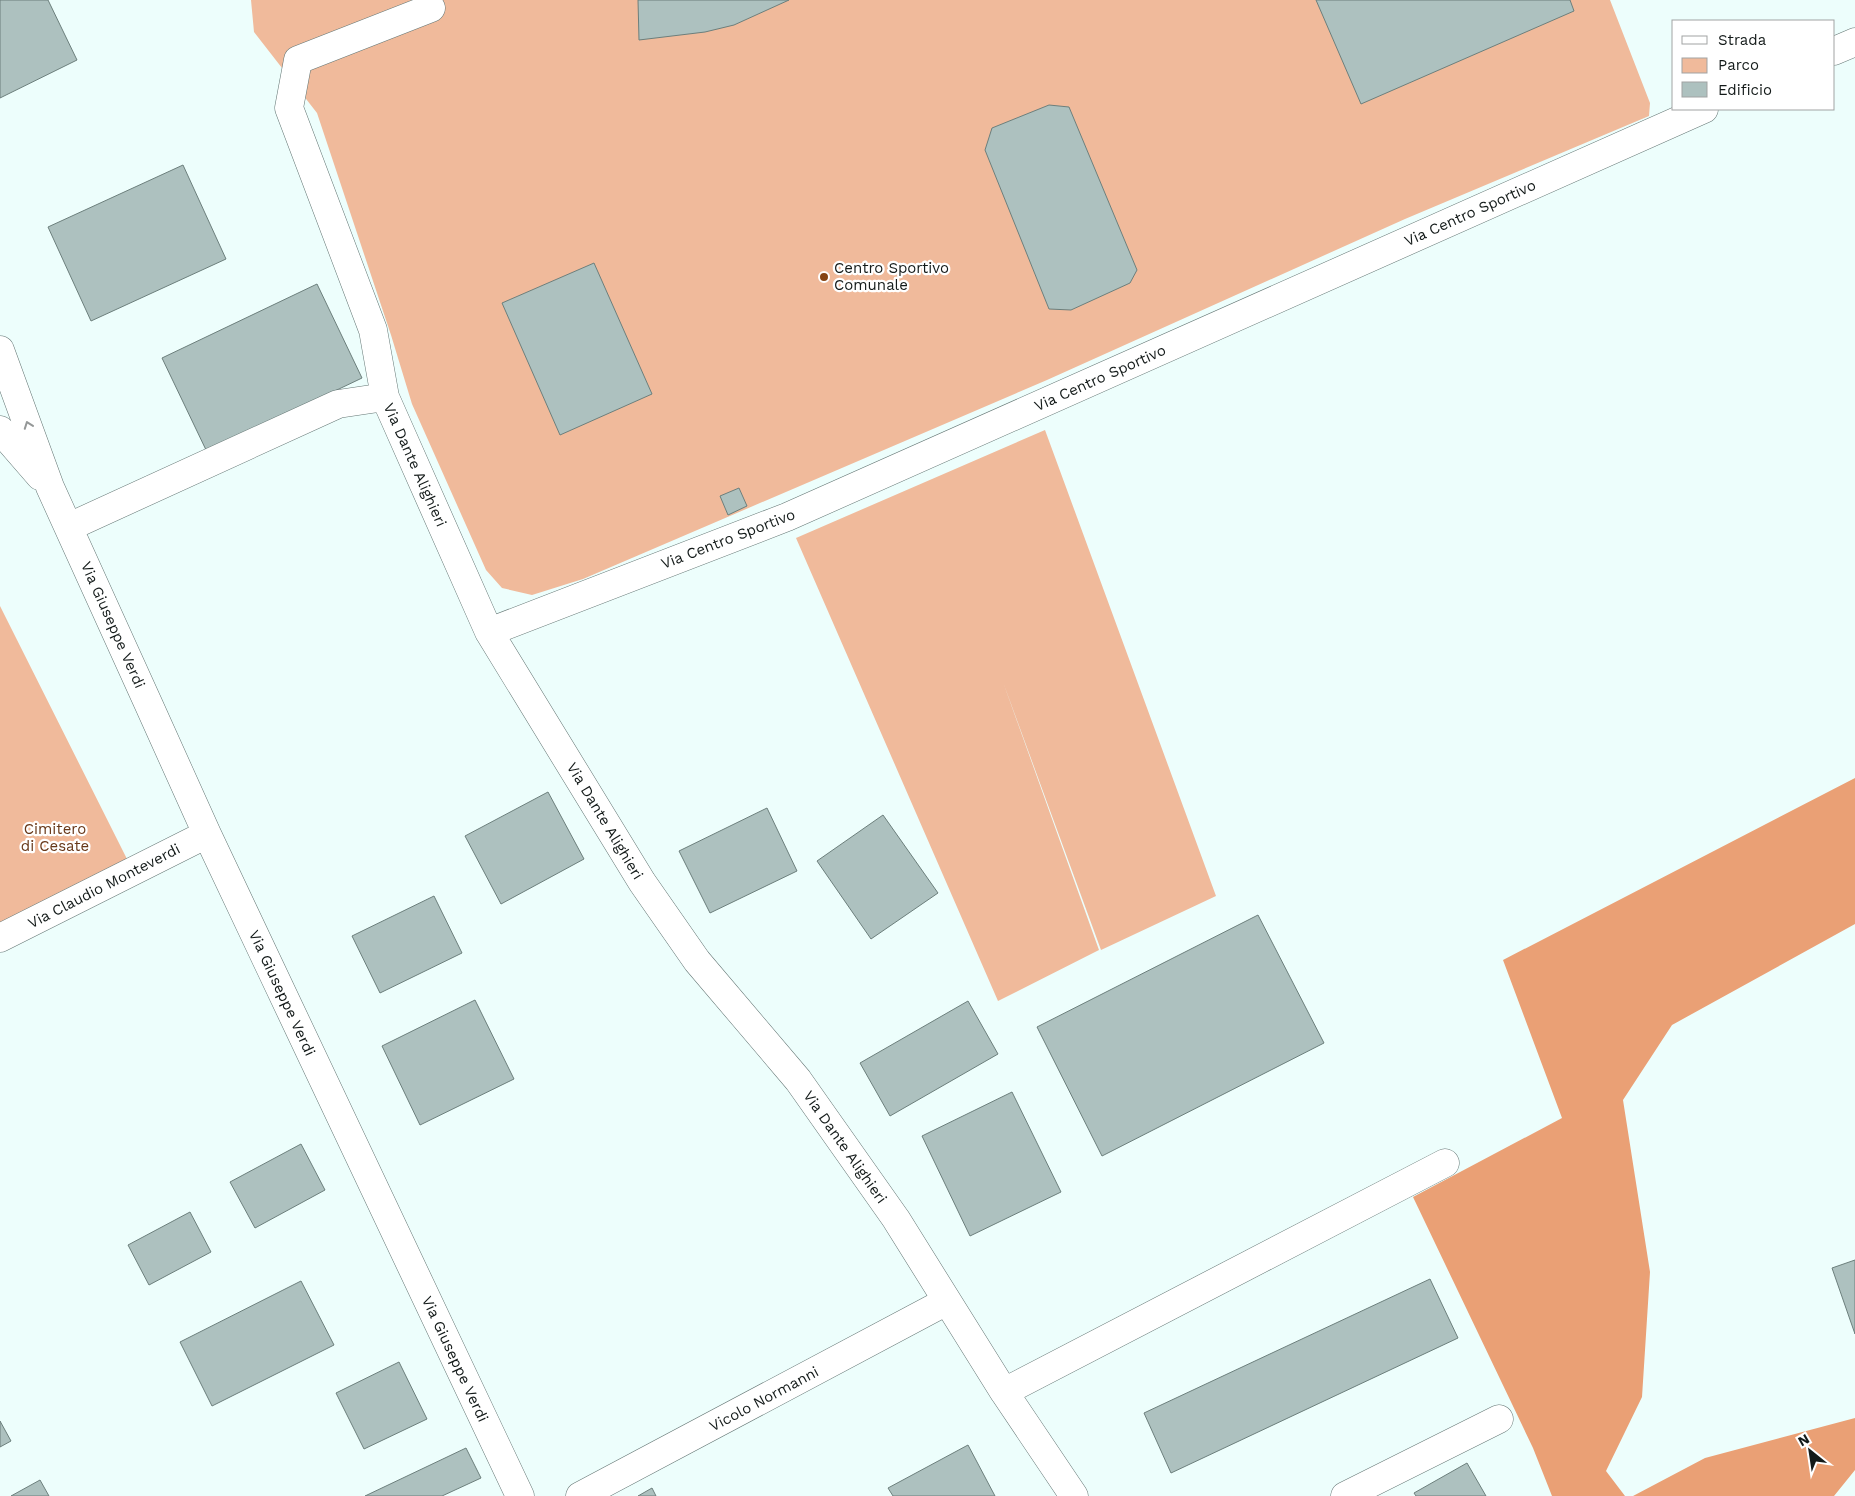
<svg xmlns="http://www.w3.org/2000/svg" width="1855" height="1496" viewBox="0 0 1855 1496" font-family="'Work Sans',sans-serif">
  <rect width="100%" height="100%" fill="#edfefc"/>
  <path fill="#f0ba9b" d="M251,0H1610L1650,103L1649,116L1405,219L1047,380L583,579L532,595L502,588L486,570L412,404L391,335L317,113L254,32Z
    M1045,430L1216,896L1101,950L1003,682L1099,950L998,1001L796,538Z
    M0,606L129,863L0,928Z"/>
  <path fill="#eaa075" d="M1855,778V924L1672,1025L1623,1100L1650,1272L1642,1397L1606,1471L1625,1496H1552L1533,1448L1413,1197L1562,1118L1503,960Z
    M1855,1418V1470L1834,1496H1633L1705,1458Z"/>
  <path fill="#adc1bf" stroke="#6c7f7c" d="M0,0H48L77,60L0,98Z
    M638,0H789L734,25L705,32L639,40Z
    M1316,0H1570L1574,11L1361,104Z
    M1049,105L1069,107L1137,270L1130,283L1071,310L1049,309L985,150L992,128Z
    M183,165L226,259L91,321L48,227Z
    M594,263L652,394L560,435L502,303Z
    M317,284L362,378L207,452L162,358Z
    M739,488L747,506L728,515L720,496Z
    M548,792L584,859L501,904L465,836Z
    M767,808L797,871L710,913L679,851Z
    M883,815L938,893L871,939L817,861Z
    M434,896L462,953L380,993L352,936Z
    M1258,915L1324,1043L1102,1156L1037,1027Z
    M475,1000L514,1079L420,1125L382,1046Z
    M968,1001L998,1054L890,1116L860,1063Z
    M1012,1092L1061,1192L970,1236L922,1136Z
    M301,1144L325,1190L255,1228L230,1182Z
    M190,1212L211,1252L149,1285L128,1245Z
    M1855,1260V1334L1832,1268Z
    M1430,1279L1458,1338L1171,1473L1144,1413Z
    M301,1281L334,1345L212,1406L180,1342Z
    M399,1362L427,1419L364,1449L336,1393Z
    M0,1421L11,1441L0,1447Z
    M968,1445L995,1496H893L888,1488Z
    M466,1448L481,1478L442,1496H365Z
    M1467,1463L1486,1496H1416L1414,1493Z
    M40,1480L49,1496H11Z
    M652,1488L656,1496H638Z"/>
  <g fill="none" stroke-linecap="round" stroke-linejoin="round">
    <g stroke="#647674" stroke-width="29">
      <path id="minor" d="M1834,51L1855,42
        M0,350L50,487L148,703L207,834L520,1496
        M385,397L373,330L289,108L298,60L431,8
        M0,430L40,476
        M69,527L338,404L385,397L489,632L642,882L697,961L798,1080L896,1219L1004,1392L1074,1496
        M489,632L787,517L1704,109
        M0,938L207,834
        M1004,1392L1445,1163
        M580,1496L947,1301
        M1345,1496L1499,1419"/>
    </g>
    <use href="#minor" stroke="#fff" stroke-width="28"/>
  </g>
  <defs><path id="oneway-chevron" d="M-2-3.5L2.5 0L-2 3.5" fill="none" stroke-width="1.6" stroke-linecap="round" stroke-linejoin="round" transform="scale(1.25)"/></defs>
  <use stroke="#959898" href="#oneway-chevron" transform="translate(28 425) rotate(-110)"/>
  <circle fill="#854212" stroke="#fff" stroke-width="2" cx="824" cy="277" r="5"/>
  <g text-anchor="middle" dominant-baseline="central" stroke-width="4.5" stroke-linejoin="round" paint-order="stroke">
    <g font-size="15" fill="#131a19" stroke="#fff">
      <text transform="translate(1470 213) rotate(-24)">Via Centro Sportivo</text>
      <text transform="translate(1100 378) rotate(-24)">Via Centro Sportivo</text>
      <text transform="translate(415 465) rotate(66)">Via Dante Alighieri</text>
      <text transform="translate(728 539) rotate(-21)">Via Centro Sportivo</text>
      <text transform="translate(113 625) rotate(66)">Via Giuseppe Verdi</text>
      <text transform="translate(605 821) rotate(59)">Via Dante Alighieri</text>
      <text transform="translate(104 886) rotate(-27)">Via Claudio Monteverdi</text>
      <text transform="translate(282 993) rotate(65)">Via Giuseppe Verdi</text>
      <text transform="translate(845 1147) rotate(55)">Via Dante Alighieri</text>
      <text transform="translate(455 1359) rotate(65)">Via Giuseppe Verdi</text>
      <text transform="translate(764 1399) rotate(-28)">Vicolo Normanni</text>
    </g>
    <g font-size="15" fill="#131a19" stroke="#fff" text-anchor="start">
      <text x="834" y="268">Centro Sportivo<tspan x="834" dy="17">Comunale</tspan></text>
    </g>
    <g font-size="15" fill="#673718" stroke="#fff">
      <text x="55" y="829">Cimitero<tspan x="55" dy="17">di Cesate</tspan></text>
    </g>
  </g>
  <rect x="1672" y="20" width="162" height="90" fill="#ffffff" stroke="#a1a3a3"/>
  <rect x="1682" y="36" width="25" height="8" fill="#ffffff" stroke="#a1a3a3"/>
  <text x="1718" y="45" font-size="15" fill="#131a19">Strada</text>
  <rect x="1682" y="58" width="25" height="15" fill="#f0ba9b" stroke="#a1a3a3"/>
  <text x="1718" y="70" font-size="15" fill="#131a19">Parco</text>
  <rect x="1682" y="82" width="25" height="15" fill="#adc1bf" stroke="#a1a3a3"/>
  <text x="1718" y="95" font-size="15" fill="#131a19">Edificio</text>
  <g transform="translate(1810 1451) rotate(330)" stroke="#ffffff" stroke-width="4" paint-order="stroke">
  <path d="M0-4L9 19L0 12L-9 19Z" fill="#131a19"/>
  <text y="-8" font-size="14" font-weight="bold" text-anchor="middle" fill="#131a19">N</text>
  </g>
</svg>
